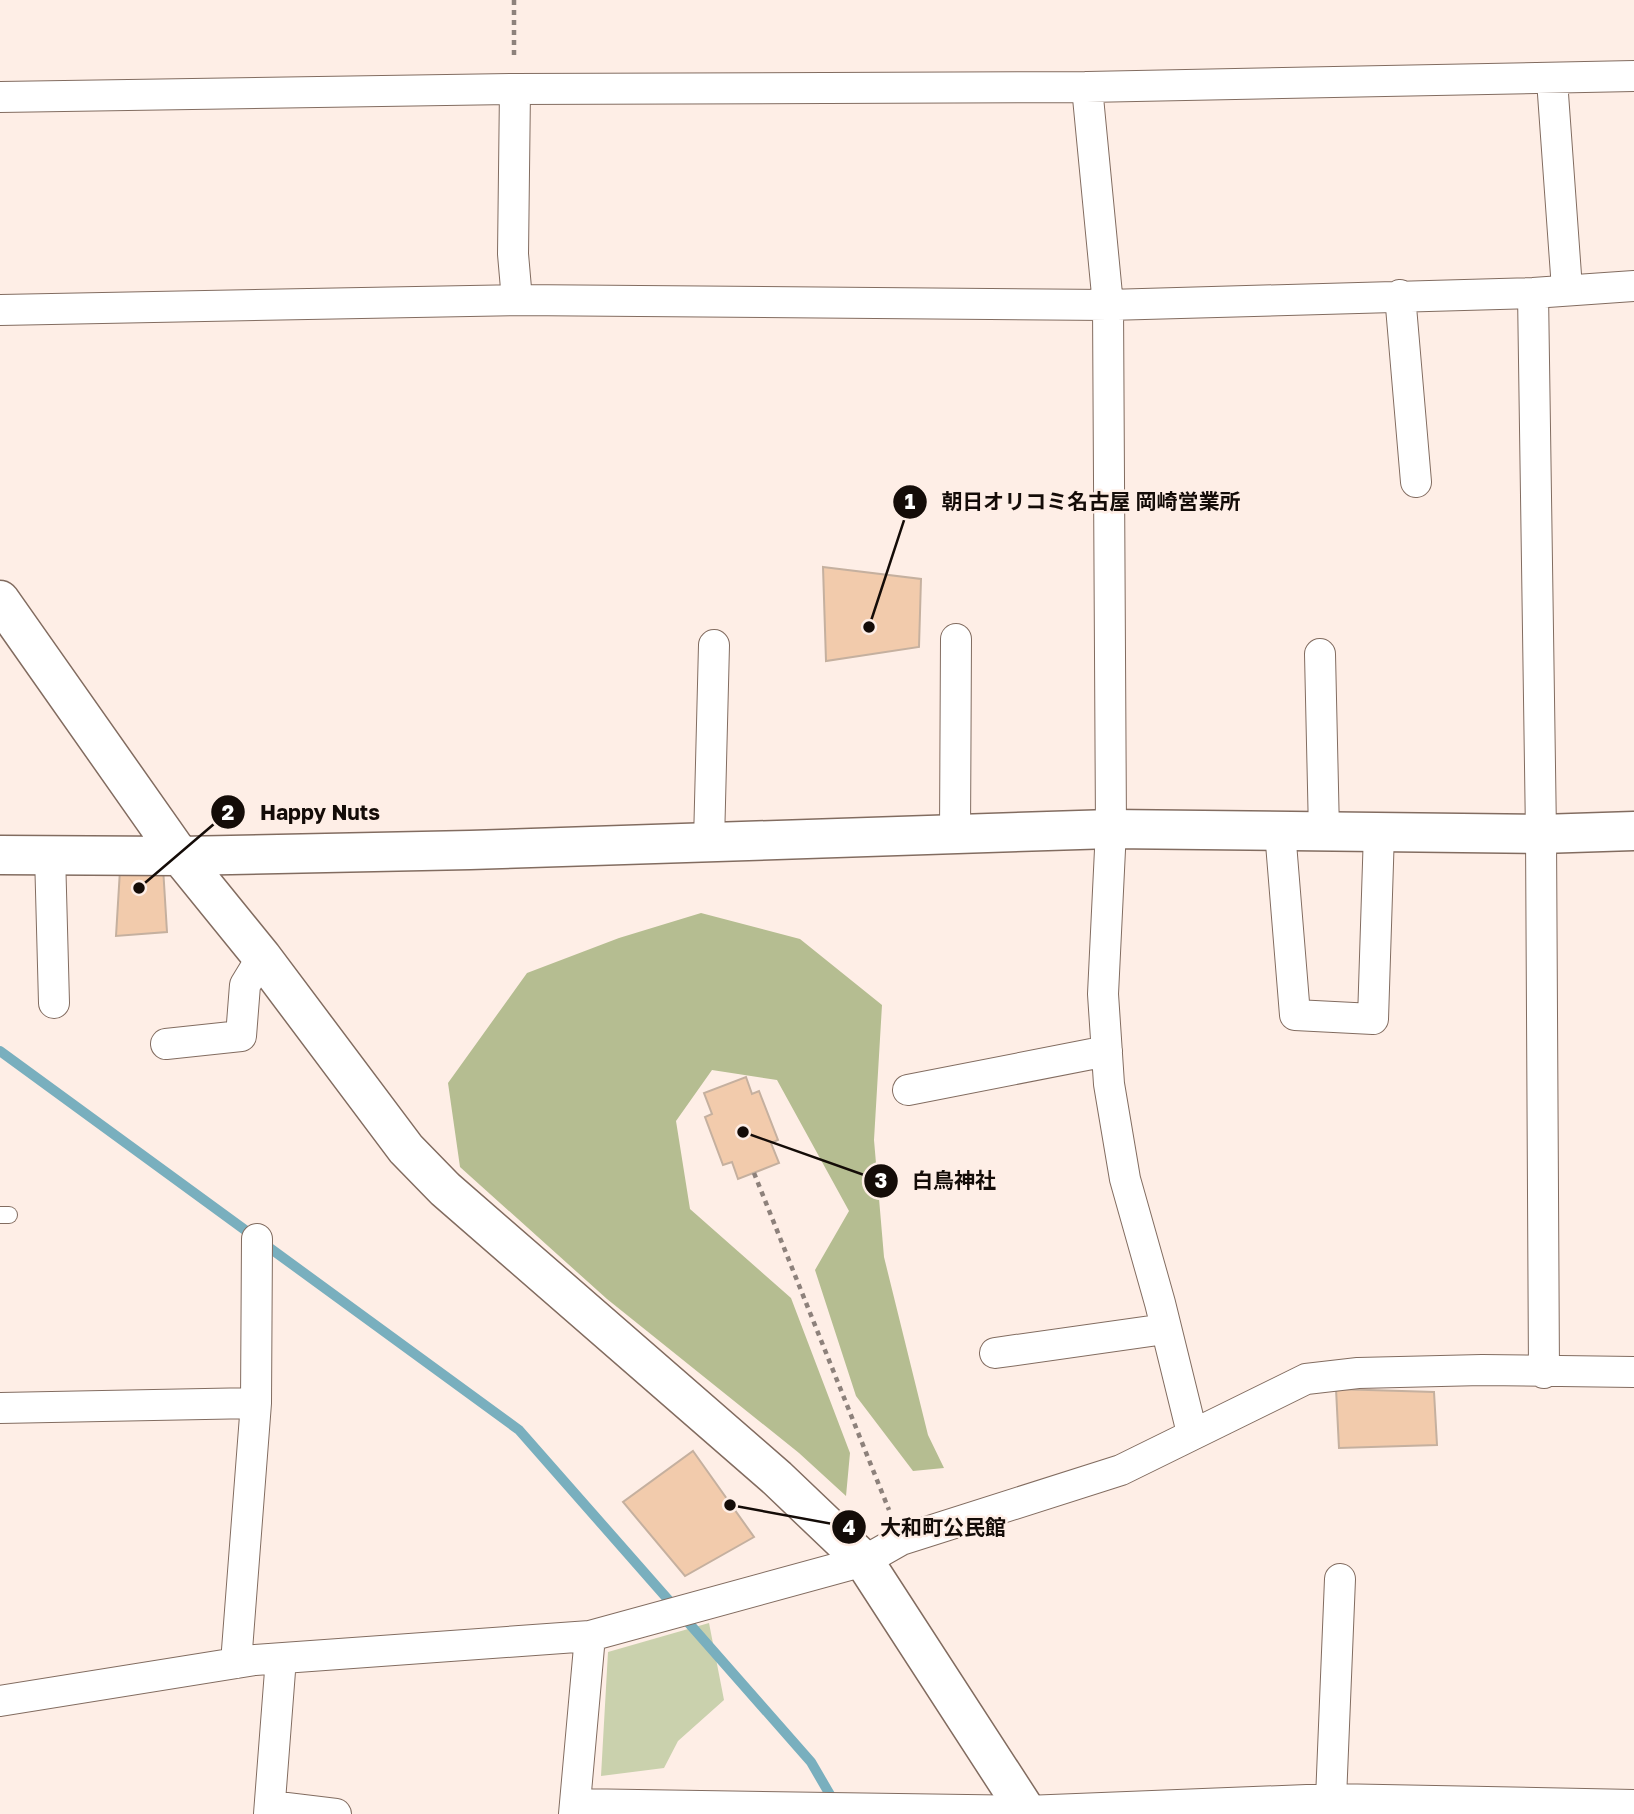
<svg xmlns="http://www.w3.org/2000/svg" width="1634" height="1814" viewBox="0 0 1634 1814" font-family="'Golos Text','Noto Sans JP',sans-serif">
  <rect width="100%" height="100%" fill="#feeee6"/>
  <path fill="#cad1ad" d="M709,1623L724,1700L678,1741L664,1768L601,1776L608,1652Z"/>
  <path fill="#b5bd91" d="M701,913L800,939L882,1005L874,1140L884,1257L928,1435L944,1468L913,1471L856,1396L815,1270L849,1211L777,1080L712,1070L676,1121L690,1209L791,1298L850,1453L846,1496L799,1453L607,1299L460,1167L448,1083L527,973L619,938Z"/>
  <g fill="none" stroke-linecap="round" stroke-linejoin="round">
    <path stroke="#79afbe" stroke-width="10" d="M0,1051L519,1430L811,1762L836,1805"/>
  </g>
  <path fill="#f2cbac" stroke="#c5b09f" stroke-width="2" d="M823,567L921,579L919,647L826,661Z
    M163,867L167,932L116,936L120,870Z
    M746,1077L752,1094L759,1091L778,1140L771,1143L779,1163L738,1179L732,1162L723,1165L705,1117L712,1114L704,1093Z
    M1336,1389L1434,1392L1437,1445L1339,1448Z
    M693,1451L754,1537L685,1576L623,1502Z"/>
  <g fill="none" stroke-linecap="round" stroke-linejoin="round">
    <g stroke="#826c60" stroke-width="18">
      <path id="service" d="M0,1215H9"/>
    </g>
    <g stroke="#826c60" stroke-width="32">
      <path id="minor" d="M1552,80L1567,289
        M1087,87L1108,305L1111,829L1103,994L1109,1084L1125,1179L1160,1303L1192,1433
        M515,89L513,254L517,300
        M0,97L515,89L1087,87L1634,76
        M1533,293L1541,834L1544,1373
        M1400,295L1416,482
        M0,310L517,300L1108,305L1533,293L1634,286
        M1320,654L1324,832
        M1280,831L1295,1015L1373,1019L1379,832
        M955,834L956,639
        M709,842L714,645
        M50,854L54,1003
        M166,1044L241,1036L245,985L262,957
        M908,1090L1107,1051
        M995,1353L1165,1329
        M0,1408L256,1403
        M236,1663L256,1403L257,1239
        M0,1701L255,1660L590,1636L864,1561L901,1540L1121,1470L1306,1379L1358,1373L1482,1370L1634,1372
        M1331,1799L1340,1579
        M575,1804L1026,1811L1331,1799L1634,1805
        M270,1806L336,1814
        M269,1814L280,1671
        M574,1814L590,1636"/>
    </g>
    <g stroke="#826c60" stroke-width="41">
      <path id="tertiary" d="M0,600L180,856L262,957L406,1149L445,1189L777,1478L864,1561L1028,1814
        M0,855L180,856L470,850L1111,829L1541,834L1634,831"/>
    </g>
    <path stroke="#8d817b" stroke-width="4.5" stroke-dasharray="5 5" stroke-linecap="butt" d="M514,0V57
      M754,1173L889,1510"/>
    <use href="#service" stroke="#fff" stroke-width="16"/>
    <use href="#minor" stroke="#fff" stroke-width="30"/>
    <use href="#tertiary" stroke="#fff" stroke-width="38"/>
  </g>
  <path fill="none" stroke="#140c08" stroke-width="2.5" d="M869 627L910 502M139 888L228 812M743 1132L881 1181M730 1505L849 1527"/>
  <g fill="#140c08" stroke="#feeee6" stroke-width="2.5">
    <circle cx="869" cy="627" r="7"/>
    <circle cx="139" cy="888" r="7"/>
    <circle cx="743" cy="1132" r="7"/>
    <circle cx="730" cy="1505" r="7"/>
    <circle cx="910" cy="502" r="18"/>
    <circle cx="228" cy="812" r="18"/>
    <circle cx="881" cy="1181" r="18"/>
    <circle cx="849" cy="1527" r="18"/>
  </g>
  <g font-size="21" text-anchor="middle" font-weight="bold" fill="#fff">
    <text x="910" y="509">1</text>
    <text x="228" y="820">2</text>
    <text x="881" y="1188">3</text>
    <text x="849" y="1535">4</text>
  </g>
  <g font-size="21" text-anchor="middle" font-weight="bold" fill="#140c08" stroke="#feeee6" stroke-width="5" stroke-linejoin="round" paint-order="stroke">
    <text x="1091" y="509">朝日オリコミ名古屋 岡崎営業所</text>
    <text x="320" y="820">Happy Nuts</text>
    <text x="954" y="1188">白鳥神社</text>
    <text x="943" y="1535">大和町公民館</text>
  </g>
</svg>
